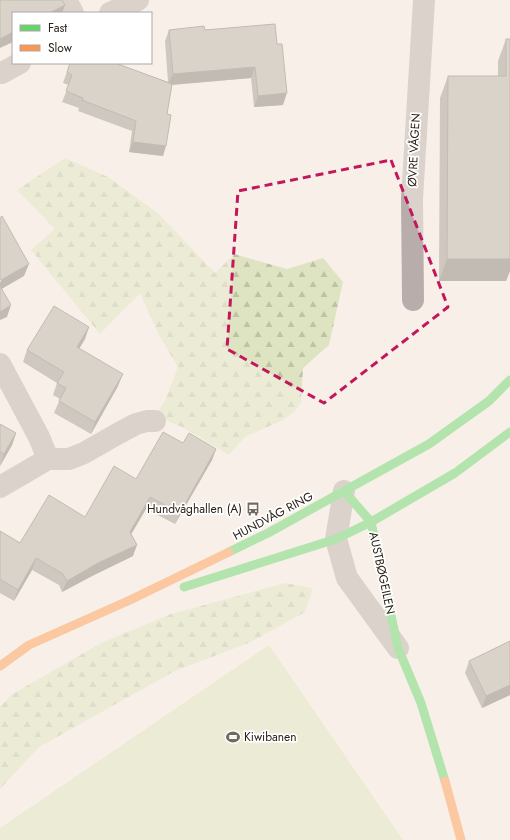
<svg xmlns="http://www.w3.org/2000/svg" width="510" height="840" viewBox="0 0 510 840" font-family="Jost,sans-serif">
  <defs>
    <pattern id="forest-firs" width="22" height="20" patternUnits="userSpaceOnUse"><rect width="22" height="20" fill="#dee4c2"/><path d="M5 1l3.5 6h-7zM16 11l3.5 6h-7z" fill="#bfc3a6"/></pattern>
  </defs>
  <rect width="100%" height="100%" fill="#f8f0e8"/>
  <path fill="url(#forest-firs)" d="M65,158L108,177L158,213L215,273L234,254L287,269L323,258L343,282L329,345L303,368L301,402L296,410L283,420L245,437L229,455L184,428L156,416L166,398L178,367L159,335L140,293L100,334L31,250L55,229L17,190Z
    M285,583L313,588L305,612L251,642L175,671L39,747L0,789V707L11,695L101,643L171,614Z"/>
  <path fill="#dee4c2" d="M269,645L403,840H0V828Z"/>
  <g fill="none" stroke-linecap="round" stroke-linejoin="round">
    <path stroke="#b9adac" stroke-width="22" d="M66,0L73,13
      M110,13L138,0
      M2,73L20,63
      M413,300L412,199L424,0
      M0,364L39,437L48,459
      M0,487L48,459H69L84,453L119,433L136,424L147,421H155
      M344,491L336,539L347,578L398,648"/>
    <path stroke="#63d668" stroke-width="9" d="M344,491L371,522L398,648L421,703L445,781
      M229,552L268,533L429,444L489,401L510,380
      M184,587L336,539L371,522L455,473L510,432"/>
    <path stroke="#ff974d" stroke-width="9" d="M0,666L29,645L130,600L229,552
      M445,781L461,840"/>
  </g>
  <path fill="#9d9790" d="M275,24L283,105L254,107L251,78L172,85L167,114L163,156L129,152L132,131L78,111L79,108L62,102L69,85L63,83L70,63L118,64L168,82L165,41L169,30H205Z
    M506,39H510V271L506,281H439L440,98L448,76H498V61Z
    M85,339L79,348L118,386L91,434L54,413L60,399L53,395L57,383L23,362L27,350Z
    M0,424L16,433L12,445L0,466Z
    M183,443L216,449L212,460L175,524L146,509L131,534L133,556L94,575L62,592L59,585L32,570L14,601L0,593V531L20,543L85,517L136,479Z
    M510,641V695L482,708L465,673L469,661Z"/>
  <path fill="#807b75" d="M65,5L62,13H49Z
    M13,32V42L0,48V39Z
    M255,67L251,78L168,85L173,74Z
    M287,93L283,105L254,107L258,96Z
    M133,142L166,146L163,156L129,152Z
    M447,259H510V271L506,281H439Z
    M29,264L24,276L0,290V283L1,280Z
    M11,305L7,317L0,320V312Z
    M89,327L85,339L73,359L77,347Z
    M123,374L118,386L91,434L95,422Z
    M16,433L12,445L0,466L4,454Z
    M216,449L212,460L175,524L180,513Z
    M150,497L146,509L126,543L130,532Z
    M137,545L133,556L94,575L62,592L67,581L98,563Z
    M36,558L32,570L14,601L18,590Z
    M510,685V695L482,708L486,696Z"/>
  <path fill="#b7b0a7" stroke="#807b75" d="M0,0H62L65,5L49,13H13V32L0,39Z
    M275,24L277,44H282L287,93L258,96L255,67L173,74L169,30L204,26L205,30Z
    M506,39H510V259H447L448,76H506Z
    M70,63H118V64L172,84L167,114L171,115L166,146L133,142L136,121L82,100L83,98L66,91L72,75L67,72Z
    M2,216L29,264L1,280L0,278V218Z
    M0,286L11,305L0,312Z
    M54,306L89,327L77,347L123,374L95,422L59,401L66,388L57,383L64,372L27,350Z
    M0,424L16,433L4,454L0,452Z
    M163,432L183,443L189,433L216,449L180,513L150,497L130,532L137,545L98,563L67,581L63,574L36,558L18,590L0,579V531L20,543L49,495L85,517L114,466L136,479Z
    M510,641V685L486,696L469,661Z"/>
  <path d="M0 0H510V840H0ZM391,160L448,307L324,403L227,349L238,191Z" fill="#f8f0e8" fill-opacity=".55" fill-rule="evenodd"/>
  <path fill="none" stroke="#c2185b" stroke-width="3" stroke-dasharray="8 5" stroke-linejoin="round" d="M391,160L448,307L324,403L227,349L238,191Z"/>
  <defs>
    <g id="bus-bare" transform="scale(1.08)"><path d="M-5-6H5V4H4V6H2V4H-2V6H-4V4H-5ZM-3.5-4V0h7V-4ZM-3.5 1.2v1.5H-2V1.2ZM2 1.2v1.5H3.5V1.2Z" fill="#726a61" stroke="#fff" stroke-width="2.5" paint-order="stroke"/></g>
    <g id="stadium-bare" transform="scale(1.08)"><path d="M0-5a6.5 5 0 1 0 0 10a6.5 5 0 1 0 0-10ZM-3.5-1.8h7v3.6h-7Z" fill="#726a61" stroke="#fff" stroke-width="2.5" paint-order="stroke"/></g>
  </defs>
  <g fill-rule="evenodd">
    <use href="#bus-bare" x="253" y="509"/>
    <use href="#stadium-bare" x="233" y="737"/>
  </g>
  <g text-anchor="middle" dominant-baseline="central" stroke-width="3.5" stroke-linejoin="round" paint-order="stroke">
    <g font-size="12" fill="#2a2218" stroke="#fff">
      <text transform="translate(414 150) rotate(-87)">ØVRE VÅGEN</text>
      <text transform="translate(273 516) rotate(-28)">HUNDVÅG RING</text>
      <text transform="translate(382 573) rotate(78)">AUSTBØGEILEN</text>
    </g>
    <g font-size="12" fill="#2a2218" stroke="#fff" text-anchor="end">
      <text x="242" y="509">Hundvåghallen (A)</text>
      <text x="244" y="737" text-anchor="start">Kiwibanen</text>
    </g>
  </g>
  <rect x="12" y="12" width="140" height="52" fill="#ffffff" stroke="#aaa7a3"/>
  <rect x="20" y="25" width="20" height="6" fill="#63d668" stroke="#aaa7a3"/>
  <text x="48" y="32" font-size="12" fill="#2a2218">Fast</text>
  <rect x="20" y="45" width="20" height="6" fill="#ff974d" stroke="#aaa7a3"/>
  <text x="48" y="52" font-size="12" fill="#2a2218">Slow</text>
</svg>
